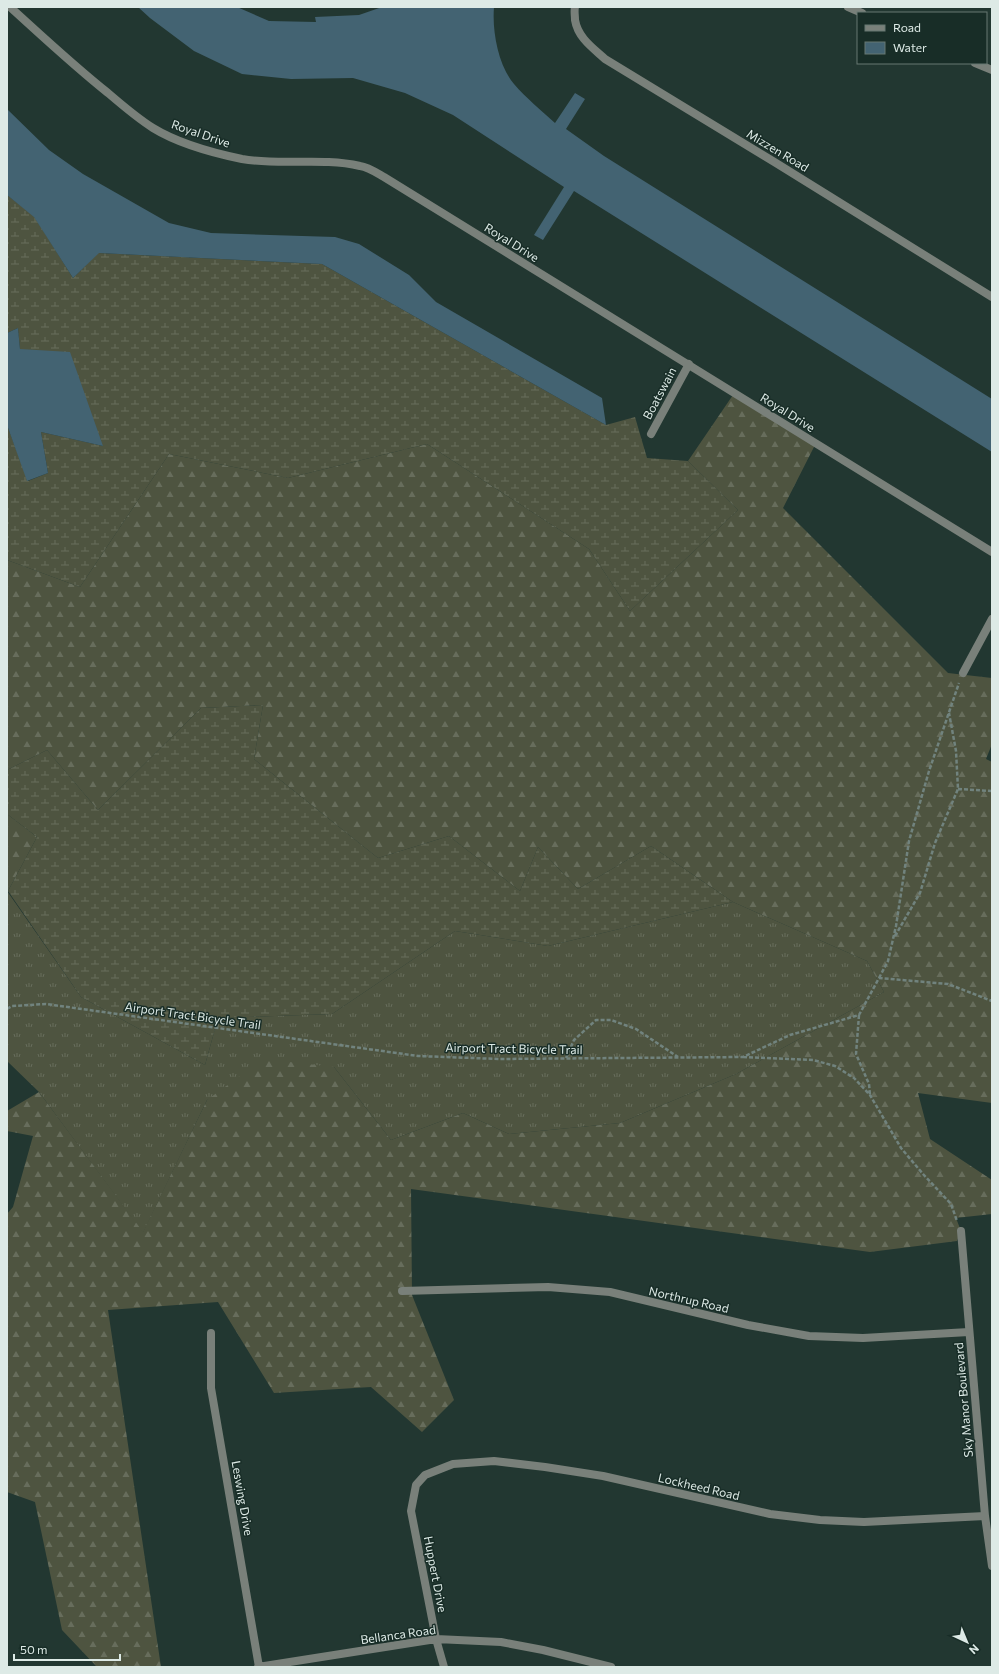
<svg xmlns="http://www.w3.org/2000/svg" width="999" height="1674" viewBox="0 0 999 1674" font-family="Commissioner,sans-serif">
  <defs>
    <pattern id="grass-tufts" width="24" height="20" patternUnits="userSpaceOnUse"><rect width="24" height="20" fill="#4e5440"/><path d="M3 7l-1-3M5 7V3M7 7l1-3M15 17l-1-3M17 17v-4M19 17l1-3" fill="none" stroke="#676d5c"/></pattern>
    <pattern id="forest-firs" width="22" height="20" patternUnits="userSpaceOnUse"><rect width="22" height="20" fill="#4e5440"/><path d="M5 1l3.5 6h-7zM16 11l3.5 6h-7z" fill="#676d5c"/></pattern>
    <pattern id="wetland-marsh" width="20" height="14" patternUnits="userSpaceOnUse"><rect width="20" height="14" fill="#4e5440"/><path d="M1 5h8M5 5V1M11 12h8M15 12V8" fill="none" stroke="#676d5c"/></pattern>
  </defs>
  <rect width="100%" height="100%" fill="#223731"/>
  <path fill="url(#grass-tufts)" d="M7,891L81,997L205,1065L218,1018L332,1014L455,931L548,946L733,902L867,961L884,992L736,1074L620,1123L509,1134L463,1113L391,1140L334,1067L207,1100L143,1233L39,1092L7,1061Z"/>
  <path fill="url(#forest-firs)" d="M735,392L816,443L783,508L948,673L992,678V744L986,759L992,762V1103L918,1093L930,1139L992,1180V1214L956,1218L961,1231L957,1241L870,1252L411,1189L412,1295L454,1400L422,1432L371,1387L274,1393L218,1302L108,1310L161,1667H97L62,1630L35,1502L7,1492V1214L13,1207L33,1136L7,1131V1111L39,1092L143,1232L207,1100L263,1059L334,1067L391,1140L463,1113L509,1134L620,1123L736,1074L884,992L867,961L733,902L651,846L578,889L538,847L520,891L449,836L378,858L254,759L263,705L201,708L98,810L47,750L7,770V560L80,587L169,454L288,478L427,444L589,549L630,611L738,510L688,461Z
    M7,814L37,837L8,891H7Z"/>
  <path fill="url(#wetland-marsh)" d="M7,195L34,216L73,278L98,253L322,264L606,425L635,417L647,458L688,461L738,510L630,611L589,549L427,444L288,478L169,454L80,587L7,560V425L28,481L48,473L41,432L103,446L20,349L18,328L7,333Z
    M263,705L254,759L378,858L449,836L520,891L538,847L578,889L651,846L733,902L548,946L455,931L332,1014L218,1018L205,1065L81,997L8,891L37,837L7,814V770L47,750L98,810L201,708Z"/>
  <path fill="#436372" d="M138,7H237L269,21L316,22L315,17L359,15L382,7H494C492,31 498,65 514,84C526,98 541,110 555,123L575,93L585,99L566,129L604,156L992,399V452L574,191L543,240L534,235L564,187L453,115L405,93L353,78L291,79L242,74L194,51L150,18Z
    M7,109L49,150L83,174L169,223L211,233L335,237L359,244L409,275L436,302L602,398L606,425L322,264L99,253L73,278L34,217L7,195Z
    M18,328L20,349L70,352L103,446L41,432L48,473L27,481L7,425V333Z"/>
  <g fill="none" stroke-linecap="round" stroke-linejoin="round">
    <path stroke="#71837e" stroke-width="2.5" stroke-dasharray="4 2" stroke-linecap="butt" d="M958,789L992,791
      M895,936L920,893L935,843L958,789L956,751L949,713
      M879,978L888,961L896,926L909,841L929,771L959,683
      M7,1009L12,1006L46,1004L418,1056L499,1059L743,1057L790,1035L859,1015L879,978L948,984L992,1001
      M859,1015L856,1054L869,1084L870,1095
      M743,1057L813,1060L835,1066L854,1078L870,1095L901,1148L923,1174L951,1204L957,1221
      M566,1058L574,1040L596,1020H611L636,1029L678,1057"/>
    <path stroke="#79807a" stroke-width="8" d="M10,7C42,36 74,66 108,93C122,105 137,118 153,128C179,144 213,153 242,159C281,166 321,157 360,166C368,167 377,173 384,177L992,552
      M575,7C574,11 575,15 575,20C578,38 593,48 605,59L776,163L992,297
      M848,7L862,13
      M975,63L992,70
      M651,434L689,364
      M963,673L992,619
      M961,1231L985,1516L992,1566
      M402,1291L548,1287L610,1292L748,1325L809,1336L863,1338L969,1332
      M211,1333V1388L259,1667
      M258,1667L436,1639L501,1642L543,1650L611,1667
      M444,1667L436,1639L411,1511L416,1485L425,1475L453,1464L494,1461L545,1467L603,1476L770,1514L820,1520L864,1522L985,1516"/>
  </g>
  <g text-anchor="middle" dominant-baseline="central" stroke-width="3" stroke-linejoin="round" paint-order="stroke">
    <g font-size="12" fill="#ddeae6" stroke="#182d27">
      <text transform="translate(201 133) rotate(19)">Royal Drive</text>
      <text transform="translate(778 150) rotate(31)">Mizzen Road</text>
      <text transform="translate(512 242) rotate(32)">Royal Drive</text>
      <text transform="translate(659 393) rotate(-62)">Boatswain</text>
      <text transform="translate(788 412) rotate(32)">Royal Drive</text>
      <text transform="translate(193 1015) rotate(8)">Airport Tract Bicycle Trail</text>
      <text transform="translate(514 1048) rotate(1)">Airport Tract Bicycle Trail</text>
      <text transform="translate(689 1299) rotate(13)">Northrup Road</text>
      <text transform="translate(963 1400) rotate(-95)">Sky Manor Boulevard</text>
      <text transform="translate(699 1486) rotate(13)">Lockheed Road</text>
      <text transform="translate(243 1498) rotate(80)">Leswing Drive</text>
      <text transform="translate(436 1574) rotate(79)">Huppert Drive</text>
      <text transform="translate(398 1634) rotate(-8)">Bellanca Road</text>
    </g>
  </g>
  <rect width="999" height="1674" fill="none" stroke="#ddeae6" stroke-width="16"/>
  <rect x="857" y="12" width="130" height="52" fill="#182d27" stroke="#677973"/>
  <rect x="865" y="25" width="20" height="6" fill="#79807a" stroke="#677973"/>
  <text x="893" y="32" font-size="12" fill="#ddeae6">Road</text>
  <rect x="865" y="42" width="20" height="12" fill="#436372" stroke="#677973"/>
  <text x="893" y="52" font-size="12" fill="#ddeae6">Water</text>
  <g transform="translate(967 1642) rotate(136)" stroke="#182d27" stroke-width="3" paint-order="stroke">
  <path d="M0-3L7 15L0 10L-7 15Z" fill="#ddeae6"/>
  <text y="-6" font-size="11" font-weight="bold" text-anchor="middle" fill="#ddeae6">N</text>
  </g>
  <path d="M14 1654v6h106v-6" fill="none" stroke="#ddeae6" stroke-width="2"/>
  <text x="20" y="1654" font-size="12" fill="#ddeae6" stroke="#182d27" stroke-width="3" paint-order="stroke">50 m</text>
</svg>
